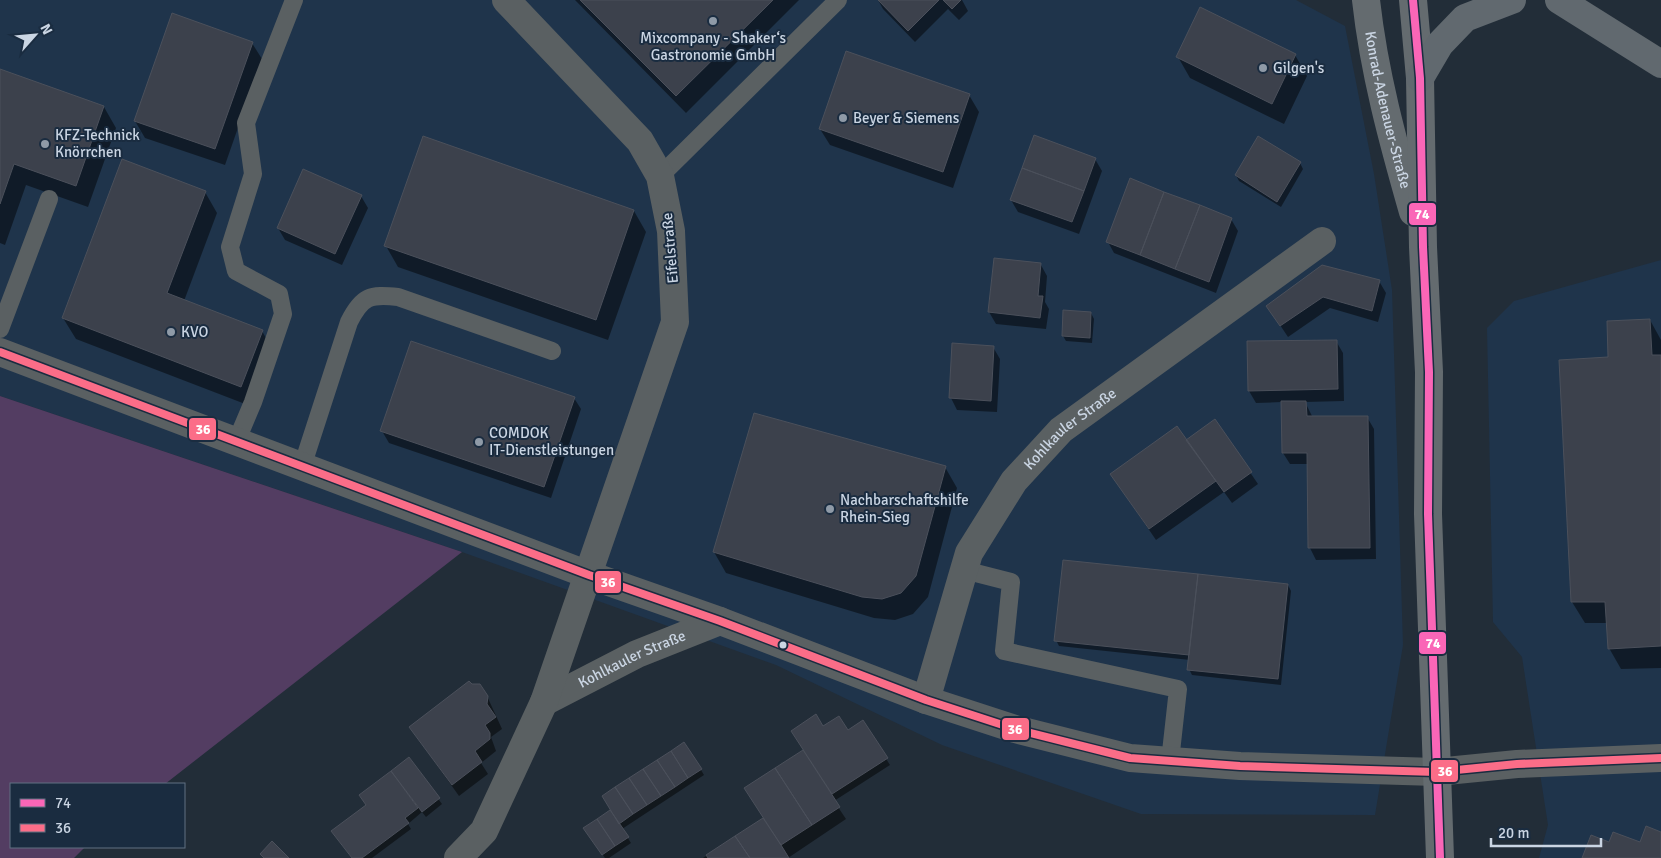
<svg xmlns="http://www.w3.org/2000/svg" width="1661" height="858" viewBox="0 0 1661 858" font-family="Signika,sans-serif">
  <rect width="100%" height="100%" fill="#222d38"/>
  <path fill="#1f344b" d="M0,0H1296L1345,26L1374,174L1392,290L1403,645L1375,815L1141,814L942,745L776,665L462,552L0,396Z
    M1661,260V858H1539L1548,825L1522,657L1493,622L1487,328L1514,301Z"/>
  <path fill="#533d62" d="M0,396L462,552L165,784H11V847H85L74,858H0Z"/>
  <path fill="#0007" d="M575,0H799L686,113Z
    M878,0H962L968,11L959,20L948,9L915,42L883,9Z
    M252,43L262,59L225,165L145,138L135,121Z
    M1295,55L1307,76L1284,124L1190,78L1178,57Z
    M0,71L104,107L116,128L88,207L26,185L5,245L0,243Z
    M969,95L979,112L953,188L830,145L820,129Z
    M1095,159L1102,171L1079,234L1018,212L1011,200Z
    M1300,163L1303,169L1281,207L1239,181L1236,175Z
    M205,192L217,213L184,301L262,331L274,352L253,407L76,339L63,318Z
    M361,196L368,208L342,265L285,240L278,228Z
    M634,211L646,232L608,340L398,267L386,246Z
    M1231,219L1238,231L1216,293L1114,253L1108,242Z
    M1041,265L1047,276L1045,302L1049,309L1046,329L996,324L989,312Z
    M1379,281L1386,293L1378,322L1330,308L1288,337L1268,307Z
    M1091,313L1094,319L1092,343L1066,341L1063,336Z
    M1650,320L1661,340V668L1621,669L1609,648L1608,623H1585L1572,602L1560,361L1610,358Z
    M1336,341L1343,353L1344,401L1305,402L1313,418L1367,417L1374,429L1376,559L1316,560L1310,548L1308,464H1290L1283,453L1282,402L1256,403L1249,391L1248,342Z
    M953,345L993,347L1000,359L997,412L957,410L951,398Z
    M574,398L581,409L551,498L389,443L382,431Z
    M1215,421L1258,484L1232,503L1224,492L1156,540L1111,474L1186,441Z
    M945,467L957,488L928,597L913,614L895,620L874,618L726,573L714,552Z
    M1288,585L1291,591L1281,685L1192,675L1189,669L1190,660L1059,646L1056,640Z
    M487,696L502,729L491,737L496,751L481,763L488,774L459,796L410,727Z
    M863,722L890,765L834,801L846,819L788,858H703L764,818L746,788L805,750L823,728L848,732Z
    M409,759L442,804L426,817L422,812L408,824L411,829L372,858H352L336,837L367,806L360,796Z
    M701,770L704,775L622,829L631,843L609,858H605L585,829L612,811Z"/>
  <path fill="#3c414c" stroke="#4b505b" d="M580,0H773L676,96Z
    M878,0H939L908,31Z
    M943,0H961L952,9Z
    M1200,7L1296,54L1272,104L1176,57Z
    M172,13L253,42L215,149L134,121Z
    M846,51L970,94L943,172L819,129Z
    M0,69L104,106L76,186L14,164L0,204Z
    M1034,135L1096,158L1084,191L1022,168Z
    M423,136L634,210L596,320L384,246Z
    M1258,136L1301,162L1277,202L1235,175Z
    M122,159L206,191L167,293L263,330L241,387L62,318Z
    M1022,168L1084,191L1072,222L1010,200Z
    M303,169L362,195L335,254L277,228Z
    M1130,178L1164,192L1140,255L1106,242Z
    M1164,192L1200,205L1175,269L1140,255Z
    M1200,205L1232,218L1209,282L1175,269Z
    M994,258L1041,263L1038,296H1043L1040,318L988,312Z
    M1322,265L1380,280L1372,311L1323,297L1280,326L1266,306Z
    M1063,310L1091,312L1090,338L1062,336Z
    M1650,319L1652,355H1661V646L1608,649L1605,602H1571L1559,360L1608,357L1607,321Z
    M1337,340L1338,389L1248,391L1247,341Z
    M411,341L575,397L544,487L380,431Z
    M952,343L994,346L991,401L949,398Z
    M1281,401H1306L1307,416H1368L1370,548H1308L1307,453H1282Z
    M754,413L946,466L916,576L901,593L882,599L862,597L713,552Z
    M1215,419L1252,472L1224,492L1186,440Z
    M1177,426L1216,481L1149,529L1110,474Z
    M1063,560L1198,574L1189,655L1054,641Z
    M1198,574L1288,584L1278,679L1187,670Z
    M469,681L472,684H480L488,696L487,704L496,717L485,725L490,733V739L475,751L482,762L452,785L409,727Z
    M816,714L823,726L839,716L848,730L863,720L888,758L832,794L791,731Z
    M684,742L702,769L688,778L671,751Z
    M803,750L840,807L812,825L775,768Z
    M671,751L688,778L675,787L657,760Z
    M409,757L440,798L422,812L391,771Z
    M657,760L675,787L661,796L643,769Z
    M775,768L812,825L781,845L744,788Z
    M643,769L661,796L647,805L629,778Z
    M391,771L418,808L405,818L409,823L362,858H352L331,831L366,805L359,795Z
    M629,778L647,805L633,814L615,787Z
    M615,787L633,814L619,824L602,796Z
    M610,810L629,837L615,846L597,819Z
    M763,818L781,845L789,858H750L735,836Z
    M597,819L615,846L602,855L583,828Z
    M1646,826L1661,832V858H1582L1591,835L1609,842L1613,832L1640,842Z
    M735,836L750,858H708L706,855Z
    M272,841L289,858H264L260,854Z"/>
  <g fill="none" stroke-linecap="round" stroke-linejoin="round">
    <path stroke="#5a6062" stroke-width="18" d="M660,176L838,0
      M0,329L49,199
      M237,440L253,402L283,314L279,294L236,271L230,247L253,174L246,123L294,0
      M302,467L349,322C362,296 370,294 398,297L552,351
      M964,570L1011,582L1004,651L1178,689L1170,761"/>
    <g stroke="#5a6062" stroke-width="28">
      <path d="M0,352L589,575L720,621L926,700L1015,729L1130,758L1240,766L1436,772L1517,764L1661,758"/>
      <path id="s1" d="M926,700L969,553L1014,481L1061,430L1322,241"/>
      <path id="s2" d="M544,702L637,654L720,621"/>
      <path d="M458,858L484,831L544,702L675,322L671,231L660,176L640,141L506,0"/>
    </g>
    <g stroke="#646b6f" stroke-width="28">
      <path id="s3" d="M1366,0C1374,73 1393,142 1413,212"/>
      <path d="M1413,0L1420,78L1423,247L1429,372L1428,514L1440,858"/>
    </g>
    <path stroke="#61696f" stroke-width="28" d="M1559,0L1661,64
      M1420,78L1440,44L1465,18L1512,0"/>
    <g stroke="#1a2c40" stroke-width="11">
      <path id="bus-1" d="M1413,0L1420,78L1423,247L1429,372L1428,514L1440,858"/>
    </g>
    <g stroke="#1a2c40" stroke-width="11">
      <path id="bus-2" d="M0,352L589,575L720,621L926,700L1015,729L1130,758L1240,766L1436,772L1517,764L1661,758"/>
    </g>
    <use href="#bus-1" stroke="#fa66b7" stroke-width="8"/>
    <use href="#bus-2" stroke="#fb6d88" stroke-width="8"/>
  </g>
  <g fill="#8f9aa7" stroke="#1a2c40" stroke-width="2">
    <circle cx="713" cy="21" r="5"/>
    <circle cx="1263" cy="68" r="5"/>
    <circle cx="843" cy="118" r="5"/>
    <circle cx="45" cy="144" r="5"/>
    <circle cx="171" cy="332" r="5"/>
    <circle cx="479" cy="442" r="5"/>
    <circle cx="830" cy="509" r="5"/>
  </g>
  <circle fill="#cad5e3" stroke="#1a2c40" stroke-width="2" cx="783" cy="645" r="4.5"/>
  <g text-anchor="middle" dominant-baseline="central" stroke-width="4" stroke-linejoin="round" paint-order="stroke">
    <g font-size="15" fill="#cad5e3" stroke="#1a2c40" text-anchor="start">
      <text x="713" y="38" text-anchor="middle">Mixcompany - Shaker‘s<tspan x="713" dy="17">Gastronomie GmbH</tspan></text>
      <text x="1273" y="68">Gilgen's</text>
      <text x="853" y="118">Beyer &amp; Siemens</text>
      <text x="55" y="135">KFZ-Technick<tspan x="55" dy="17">Knörrchen</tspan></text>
      <text x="181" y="332">KVO</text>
      <text x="489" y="433">COMDOK<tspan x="489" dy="17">IT-Dienstleistungen</tspan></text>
      <text x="840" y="500">Nachbarschaftshilfe<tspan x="840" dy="17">Rhein-Sieg</tspan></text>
    </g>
    <g font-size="15" fill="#cad5e3" stroke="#1a2c40">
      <text stroke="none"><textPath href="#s3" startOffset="112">Konrad-Adenauer-Straße</textPath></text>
      <text transform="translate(670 248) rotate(-95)">Eifelstraße</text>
      <text stroke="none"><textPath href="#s1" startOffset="315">Kohlkauler Straße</textPath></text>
      <text stroke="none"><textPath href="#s2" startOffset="98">Kohlkauler Straße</textPath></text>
    </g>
  </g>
  <g stroke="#1a2c40" stroke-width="2">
    <rect x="1408" y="202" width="29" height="24" rx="5" fill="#fa66b7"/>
    <rect x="188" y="417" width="29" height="24" rx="5" fill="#fb6d88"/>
    <rect x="594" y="570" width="28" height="24" rx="5" fill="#fb6d88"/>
    <rect x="1418" y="631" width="29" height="24" rx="5" fill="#fa66b7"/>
    <rect x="1001" y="717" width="29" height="24" rx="5" fill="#fb6d88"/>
    <rect x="1430" y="759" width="29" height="24" rx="5" fill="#fb6d88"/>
  </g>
  <g font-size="14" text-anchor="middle" font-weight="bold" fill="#fff">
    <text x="1422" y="219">74</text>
    <text x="203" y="434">36</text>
    <text x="608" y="587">36</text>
    <text x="1433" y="648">74</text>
    <text x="1015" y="734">36</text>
    <text x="1445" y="776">36</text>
  </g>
  <rect x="10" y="783" width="175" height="65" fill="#1a2c40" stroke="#607081"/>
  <rect x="20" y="799" width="25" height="8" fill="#fa66b7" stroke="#607081"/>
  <text x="55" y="808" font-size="15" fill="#cad5e3">74</text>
  <rect x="20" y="824" width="25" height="8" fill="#fb6d88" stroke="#607081"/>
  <text x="55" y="833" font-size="15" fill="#cad5e3">36</text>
  <g transform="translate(35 35) rotate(63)" stroke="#1a2c40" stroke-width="4" paint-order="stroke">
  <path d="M0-4L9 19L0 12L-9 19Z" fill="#cad5e3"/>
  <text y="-8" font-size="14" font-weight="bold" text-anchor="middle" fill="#cad5e3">N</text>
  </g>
  <path d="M1491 838v8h110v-8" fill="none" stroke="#cad5e3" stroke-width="2.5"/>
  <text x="1498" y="838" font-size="15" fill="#cad5e3" stroke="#1a2c40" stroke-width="4" paint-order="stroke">20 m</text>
</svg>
